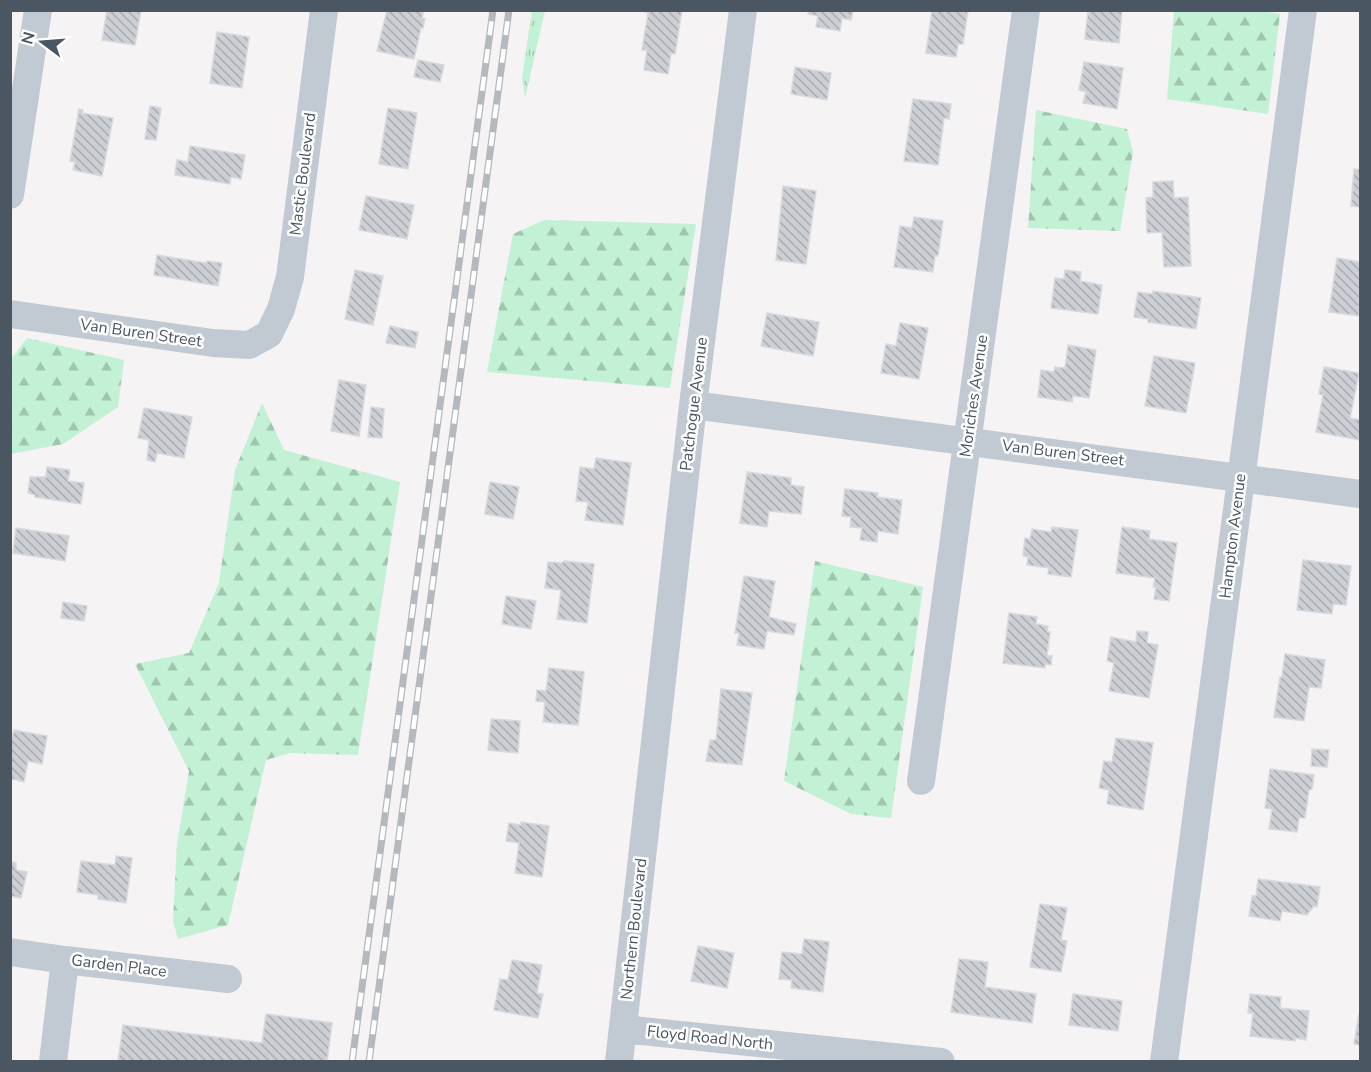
<svg xmlns="http://www.w3.org/2000/svg" width="1371" height="1072" viewBox="0 0 1371 1072" font-family="'Nunito Sans',sans-serif">
  <defs>
    <pattern id="grass-tufts" width="24" height="20" patternUnits="userSpaceOnUse" patternTransform="scale(1.5)"><rect width="24" height="20" fill="#c3f1d5"/><path d="M3 7l-1-3M5 7V3M7 7l1-3M15 17l-1-3M17 17v-4M19 17l1-3" fill="none" stroke="#a0c6b0"/></pattern>
    <pattern id="forest-firs" width="22" height="20" patternUnits="userSpaceOnUse" patternTransform="scale(1.5)"><rect width="22" height="20" fill="#c3f1d5"/><path d="M5 1l3.5 6h-7zM16 11l3.5 6h-7z" fill="#a0c6b0"/></pattern>
    <pattern id="building-back-hatch" width="6" height="6" patternUnits="userSpaceOnUse" patternTransform="scale(1.5)"><rect width="6" height="6" fill="#cdcfd5"/><path d="M-1 5l2 2M0 0l6 6M5-1l2 2" fill="none" stroke="#a8abb0"/></pattern>
  </defs>
  <rect width="100%" height="100%" fill="#f5f3f3"/>
  <path fill="url(#grass-tufts)" d="M532,11H545L525,98L522,78Z"/>
  <path fill="url(#forest-firs)" d="M1262,11L1280,14L1268,114L1167,99L1174,11Z
    M1036,110L1127,129L1133,152L1120,231L1028,228Z
    M544,220L696,224L670,388L487,372L513,234Z
    M27,338L124,360L118,407L63,444L11,454V359Z
    M262,403L284,450L400,482L358,755L290,753L266,760L228,925L178,939L173,922L177,844L189,771L135,664L189,653L219,583L235,470Z
    M815,561L923,587L891,818L851,814L784,781Z"/>
  <path fill="url(#building-back-hatch)" stroke="#d7d9de" stroke-width="1.5" d="M107,10H141L135,45L102,40Z
    M387,10H424L422,18L425,19L423,28H421L414,59L377,51Z
    M640,10H682L675,54L671,53L668,74L644,70L647,50H642L648,13Z
    M809,10H853L851,20L842,18L840,31L816,27L818,16L808,14Z
    M932,10H968L963,44H958L956,57L926,53Z
    M1088,10H1122L1119,43L1085,39Z
    M217,32L249,37L242,88L210,83Z
    M418,60L444,65L440,82L414,77Z
    M1084,62L1123,68L1117,109L1083,103L1086,92L1079,90Z
    M795,67L831,73L827,100L791,94Z
    M913,99L951,104L949,119L944,118L938,165L904,161Z
    M150,106L161,108L156,140L145,139Z
    M388,108L417,113L408,169L379,164Z
    M79,109L83,110L82,113L113,118L102,176L73,170L75,162L70,161Z
    M190,146L245,155L241,179L231,177L230,184L175,175L177,160L188,162Z
    M1354,169L1360,170V207L1351,206Z
    M1173,181L1174,198L1188,197L1191,266L1164,267L1162,232L1147,233L1146,198L1153,197V182Z
    M783,186L816,191L806,264L776,260Z
    M366,196L414,205L407,239L359,230Z
    M914,217L943,221L938,256H935L933,272L894,267L900,226L912,228Z
    M157,255L206,263L207,261L222,263L218,286L154,275Z
    M1337,258L1360,262L1359,316L1329,312Z
    M355,270L383,276L373,325L345,319Z
    M1065,270L1081,272L1080,281L1102,285L1098,314L1051,308L1055,278L1064,279Z
    M1153,291L1201,298L1196,329L1148,322V319L1134,317L1138,292L1152,294Z
    M767,313L819,322L813,356L761,346Z
    M900,323L928,328L919,379L881,373L886,344L896,346Z
    M390,326L418,332L415,348L386,343Z
    M1068,345L1096,350L1089,398L1073,396L1072,402L1038,397L1041,370L1054,372L1055,367L1065,368Z
    M1154,356L1195,363L1186,413L1145,406Z
    M1324,367L1359,373L1350,418L1360,420V440L1316,432L1323,395L1319,394Z
    M339,380L366,385L359,436L331,431Z
    M371,407L384,409L382,438L368,437Z
    M144,408L192,417L184,458L157,453L155,462L147,460L149,440L138,438Z
    M596,458L631,463L623,525L585,520L588,502L576,501L580,467L594,469Z
    M47,467L70,470L68,481L84,483L81,504L35,497V495L28,493L30,477H46Z
    M747,472L791,478V485L804,487L801,514L769,511L767,527L740,523Z
    M490,482L519,487L513,519L485,514Z
    M845,489L878,493L877,497L902,500L898,534L878,531L877,542L860,540L862,528L850,527L851,517L842,516Z
    M1052,527L1078,530L1071,577L1048,574L1049,568L1027,565L1028,557L1023,556L1025,538L1030,539L1032,529L1051,532Z
    M1122,527L1150,531L1149,539L1177,543L1169,601L1154,599L1156,587H1153L1155,578L1116,573Z
    M16,528L69,536L65,561L13,553Z
    M1303,560L1351,566L1346,605L1333,604L1332,614L1297,610Z
    M564,561L594,564L587,623L557,619L561,590L545,588L548,562L562,563Z
    M744,576L775,581L769,617L796,624L794,635L767,631L764,649L737,645L739,633H735Z
    M506,596L536,601L531,629L502,624Z
    M63,602L87,606L84,621L61,618Z
    M1009,613L1037,617L1036,624L1048,626L1047,632H1050L1047,656H1052L1051,665L1045,664V668L1003,663Z
    M1137,631L1148,632L1147,643L1158,645L1149,698L1109,691L1114,663L1107,661L1111,637L1136,642Z
    M1285,654L1325,660L1321,688L1309,687L1304,721L1274,717L1280,677H1282Z
    M549,668L584,672L578,725L543,722L545,702L536,701L537,690L546,691Z
    M721,689L752,693L742,765L706,761L710,740H716Z
    M491,719L520,721L518,753L488,750Z
    M14,730L47,736L42,764L28,761L24,782L13,779L10,781V744Z
    M1116,738L1153,743L1143,810L1107,804L1109,790L1099,788L1104,761L1112,762Z
    M1312,749L1329,750L1327,767L1311,766Z
    M1270,769L1314,775L1312,789L1309,790L1305,818H1299L1297,832L1269,829L1272,809L1265,808Z
    M521,822L549,826L542,877L515,873L519,843L506,841L509,823L521,825Z
    M116,856L132,858L126,903L98,899V895L77,892L81,861L115,865Z
    M10,861L16,863V870L27,872L21,898L10,896Z
    M1258,879L1320,887L1317,907L1314,906L1307,915L1282,911L1280,921L1249,916L1252,896H1256Z
    M1040,904L1067,908L1061,940L1067,941L1061,972L1030,967Z
    M804,939L829,942L823,992L791,988L792,980L779,979L782,952L802,954Z
    M698,946L734,953L727,988L691,981Z
    M959,959L988,962L985,987L1036,994L1032,1023L951,1012Z
    M512,960L542,965L537,993L543,994L538,1018L494,1010L500,979L508,980Z
    M1073,994L1122,1001L1118,1031L1069,1025Z
    M1250,994L1281,997L1280,1008L1309,1011L1306,1040L1295,1038V1041L1250,1036L1253,1013H1248Z
    M266,1014L332,1023L327,1062H118L123,1025L262,1043Z
    M1359,1014L1360,1015V1045L1354,1044Z"/>
  <g fill="none" stroke-linecap="round" stroke-linejoin="round">
    <path stroke="#c1cad2" stroke-width="28" d="M10,195L38,10
      M10,314L213,343L249,345L269,334L281,309L290,277L324,10
      M693,405L1360,494
      M921,781L1026,10
      M10,952L65,960L228,979
      M623,1029L941,1062
      M53,1062L65,960
      M619,1062L693,405L743,10
      M1164,1062L1303,10"/>
    <g stroke="#b5b8bd" stroke-width="7">
      <path id="rail" d="M352,1062L493,10
        M369,1062L509,10"/>
    </g>
    <use href="#rail" stroke="#fff" stroke-width="4.5" stroke-dasharray="14" stroke-linecap="butt"/>
  </g>
  <g text-anchor="middle" dominant-baseline="central" stroke-width="5" stroke-linejoin="round" paint-order="stroke">
    <g font-size="16" fill="#4a5661" stroke="#fff">
      <text transform="translate(303 174) rotate(-83)">Mastic Boulevard</text>
      <text transform="translate(141 333) rotate(8)">Van Buren Street</text>
      <text transform="translate(974 396) rotate(-82)">Moriches Avenue</text>
      <text transform="translate(694 404) rotate(-83)">Patchogue Avenue</text>
      <text transform="translate(1063 453) rotate(7)">Van Buren Street</text>
      <text transform="translate(1233 536) rotate(-83)">Hampton Avenue</text>
      <text transform="translate(634 929) rotate(-84)">Northern Boulevard</text>
      <text transform="translate(119 966) rotate(7)">Garden Place</text>
      <text transform="translate(710 1038) rotate(6)">Floyd Road North</text>
    </g>
  </g>
  <rect width="1371" height="1072" fill="none" stroke="#4a5661" stroke-width="24"/>
  <g transform="translate(42 42) rotate(286)" stroke="#ffffff" stroke-width="4.5" paint-order="stroke">
  <path d="M0-4.5L10 22L0 15L-10 22Z" fill="#4a5661"/>
  <text y="-9" font-size="16" font-weight="bold" text-anchor="middle" fill="#4a5661">N</text>
  </g>
</svg>
